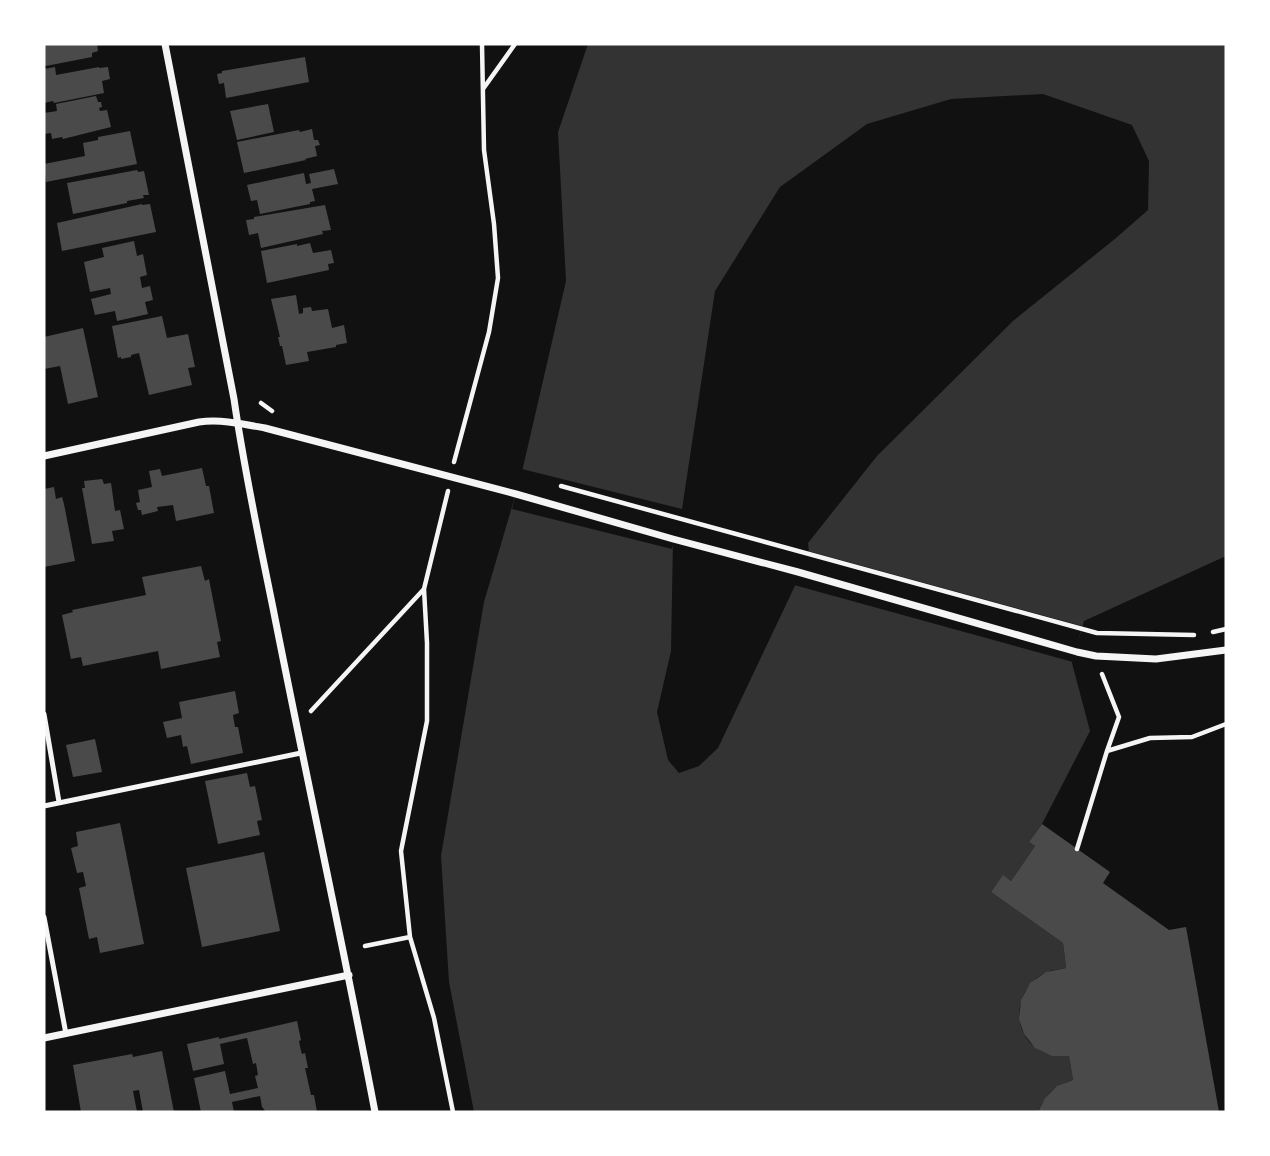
<svg xmlns="http://www.w3.org/2000/svg" width="1270" height="1156" viewBox="0 0 1270 1156" font-family="'Open Sans',sans-serif">
  <rect width="100%" height="100%" fill="#111"/>
  <path fill="#333" fill-rule="evenodd" d="M588,44H1226V556L1084,621L1072,663L1090,731L1042,824L1029,842L1035,846L1011,881L1003,876L991,892L1063,943L1066,968C1060,969 1051,970 1045,973C1016,986 1009,1031 1038,1049C1048,1055 1057,1056 1069,1056L1073,1080C1053,1087 1047,1093 1038,1112H474L449,982L441,856L484,602L521,476L566,281L558,132ZM1043,94L1132,125L1149,161L1148,210L1116,238L1013,321L877,456L808,543L809,553L801,573L718,748L699,766L679,773L668,760L657,712L671,651L673,539L678,518L682,509L715,291L780,187L867,124L951,99Z"/>
  <path fill="#111" d="M522,469L682,509L672,549L512,509Z
    M808,551L1082,626L1073,662L794,585Z"/>
  <path fill="#4a4a4a" d="M44,44H97L98,51L92,53V57L46,66V65H44Z
    M305,57L309,82L226,98L224,83L219,84L217,74L222,73V71Z
    M55,67L56,75L99,67V68L108,67L110,79L102,81L104,93L54,103L53,101L44,103V69Z
    M96,96L98,102H101L102,107L99,108L100,111L107,110L111,127L63,139L62,137L52,139L51,133L44,134V113L57,111L56,104Z
    M268,104L274,132L237,140L230,111Z
    M312,129L314,140H318L320,145L315,146L317,156L305,159L306,160L244,173L237,142L299,130L300,132Z
    M130,131L137,164L46,182L44,164L85,156L83,143L98,140V137Z
    M334,169L338,184L312,189L315,201L310,202V204L260,214L257,200L251,201L247,185L304,173L306,184L311,183L309,174Z
    M137,170L138,172L144,171L149,195H143L144,198L127,201V203L73,214L67,183Z
    M142,204V205L150,204L156,232L62,251L57,223Z
    M325,205L331,230L322,231L323,234L261,248L258,233L249,235L246,220L254,219V217Z
    M134,241L137,256L143,254L147,275L140,277L142,288L150,286L153,300L145,302L148,314L117,321L115,311L95,315L91,299L111,294L110,288L90,292L84,262L104,257L102,248Z
    M310,243L313,253L331,250L334,263L328,264L329,270L267,283L261,251L297,244V246Z
    M296,295L299,314L303,313V308L311,307L312,311L328,309L332,328L344,325L347,343L336,345V347L307,352L309,361L286,365L282,346H280L278,337H280L271,299Z
    M162,316L167,338L188,334L195,367L188,368L192,385L149,395L139,353L131,355V357L121,359V357L118,358L112,326Z
    M83,328L98,397L68,404L60,366L44,369V337Z
    M202,468L206,486H209L214,513L176,521L173,505L157,507L158,511L142,515L141,510H138L136,503L140,502L138,490L152,487L149,471L160,469L162,476Z
    M102,479L104,484L111,483L115,511L120,510L124,529L112,531L114,541L92,544L82,488H85L84,481Z
    M54,487L56,499L62,497L64,504L75,561L44,567V489Z
    M201,566L205,581L209,579L221,641L217,642L220,657L161,669L158,651L83,666L81,657L71,659L62,615L73,612L72,610L146,595L142,577Z
    M235,691L239,713L233,715L235,727H238L243,753L191,764L187,746L183,747L181,735L167,738L163,722L182,718L179,702Z
    M95,739L102,772L73,777L66,745Z
    M247,773L250,787L255,786L262,820L257,821L260,835L218,844L205,781Z
    M120,823L144,944L100,953L97,937L89,939L79,888L86,886L83,872L77,873L71,848L78,846L76,832Z
    M1042,824L1110,872L1103,883L1169,930L1186,927L1219,1112H1038L1045,1098L1057,1086L1073,1080L1069,1056H1052L1035,1048L1024,1034L1019,1019L1021,1000L1030,983L1046,972L1066,968L1063,943L991,892L1003,875L1011,881L1035,846L1029,842Z
    M264,852L280,931L202,947L186,868Z
    M297,1021L301,1040L299,1041L301,1051L302,1054L305,1053L308,1068H305L311,1095H314L317,1112H266L262,1107L260,1096L232,1102L234,1112H201L194,1078L225,1071L230,1094L258,1088L255,1076L258,1075L256,1063L253,1064L247,1038L220,1044L224,1064L193,1071L187,1044L219,1037V1039Z
    M162,1051L174,1112H143L139,1090L133,1091L137,1112H81L73,1065L132,1054L133,1057Z"/>
  <g fill="none" stroke-linecap="round" stroke-linejoin="round">
    <path stroke="#f5f5f5" stroke-width="4.5" d="M483,89L515,44
      M261,403L272,411
      M454,462L489,332L498,278L494,224L484,150L482,44
      M561,486L1097,633L1194,635
      M448,491L424,589L427,643V721L401,851L410,937L434,1018L453,1112
      M1213,632L1226,629
      M311,711L424,589
      M1107,751L1150,738L1192,737L1226,724
      M1077,849L1107,751L1119,717L1102,674
      M365,946L410,937"/>
    <path stroke="#f5f5f5" stroke-width="5" d="M44,714L59,802
      M44,806L301,753
      M44,917L66,1034"/>
    <path stroke="#f5f5f5" stroke-width="7" d="M165,44L234,399C244,469 259,539 273,608C306,776 343,944 375,1112
      M44,456L199,422C221,419 243,424 265,428L516,494L673,539L798,572L1077,652L1096,656L1156,659L1226,650
      M44,1038L349,975"/>
  </g>
  <rect width="1270" height="1156" fill="none" stroke="#ffffff" stroke-width="91"/>
</svg>
